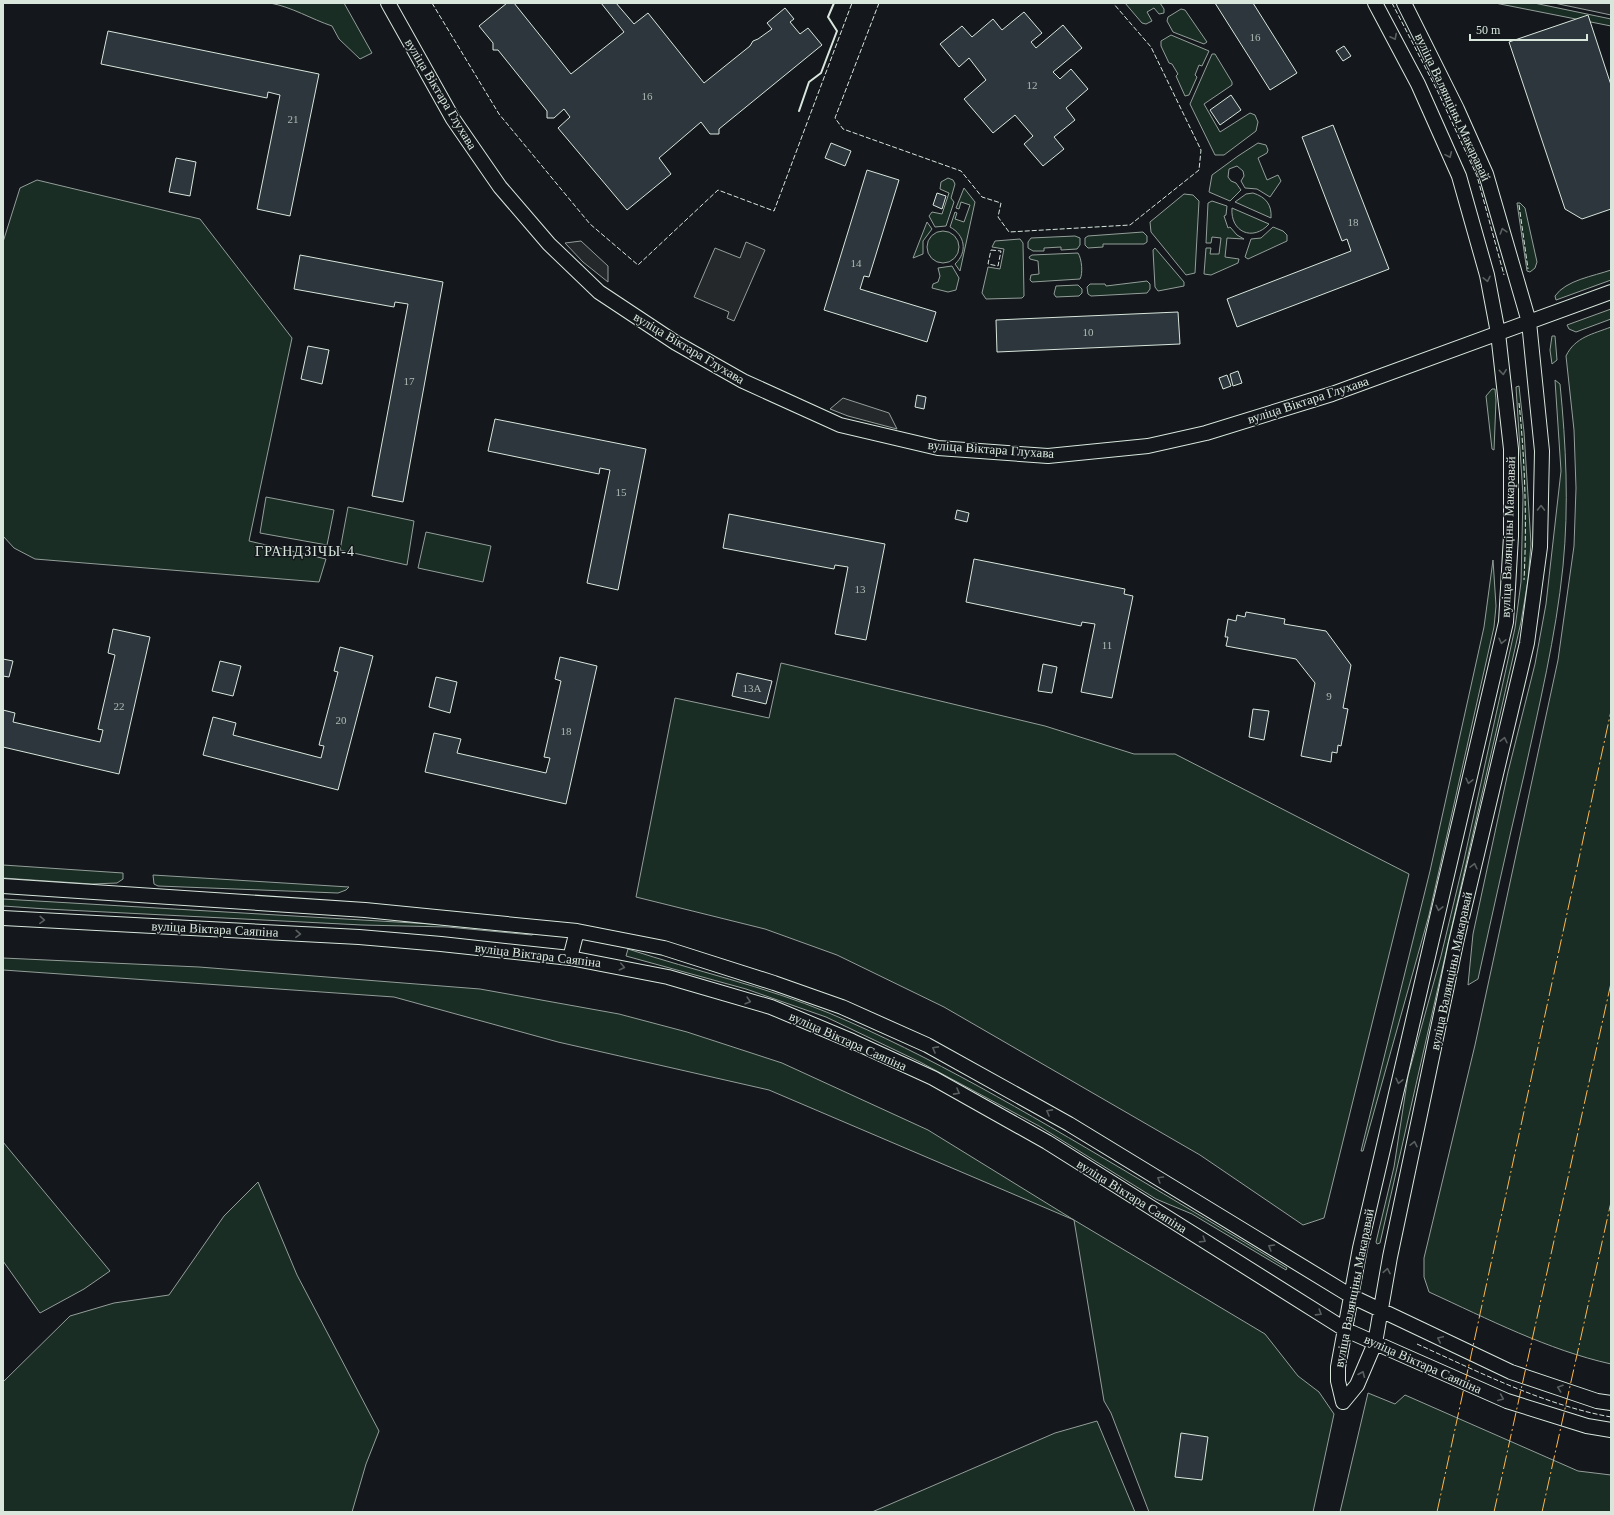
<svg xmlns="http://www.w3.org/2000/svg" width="1614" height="1515" viewBox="0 0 1614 1515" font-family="'Times New Roman',serif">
  <rect width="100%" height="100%" fill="#14181c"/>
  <path fill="#1a2d24" stroke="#939e99" d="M270,3H344L372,53L360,59L339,39L332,26C311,19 292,7 270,3Z
    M1125,3H1160L1164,9V13L1159,14L1154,8L1147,12L1152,21L1146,24L1142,23Z
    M1495,3H1534L1611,19V26Z
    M1181,9L1185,10L1207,42L1204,44L1173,32L1167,21L1168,17Z
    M1171,35L1209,51L1202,66L1199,65L1195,75L1197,77L1189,95L1185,96L1176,76L1178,74L1172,64L1169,63L1161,46V41Z
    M1212,54H1215L1232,82V85L1204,104L1220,132L1250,113L1255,115L1258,122L1256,131L1224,155H1215L1190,104Z
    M1258,143L1266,145L1268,150L1267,153L1258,158L1267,180L1278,175L1281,181L1270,197L1257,189L1245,188L1241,181L1244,176L1243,171L1237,166L1229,169L1228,177L1231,181L1236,183L1241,190L1230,201L1209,192L1212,175L1238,156Z
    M948,178L953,180L955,184L951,198L954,202L946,226L935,227L929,216L932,212L942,214L949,193L940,189L941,182Z
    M37,180L200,219L292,338L249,541L326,559L319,582L35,559L14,548L3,536V242L20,188Z
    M964,188L975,202L960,271L955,264C968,252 965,235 950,227L955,212L957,213L955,219L964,222L970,205L961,202L959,209L956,208Z
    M1253,193C1266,197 1272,205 1271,218L1235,202L1246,194Z
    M1184,194L1193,195L1199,201L1195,273L1186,275L1151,232L1150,222Z
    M1212,201L1227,206L1226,215L1224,216L1228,228L1230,227L1237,235L1244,239L1227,238L1225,257L1239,259L1238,263L1211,275L1204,274L1206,248H1211L1210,254H1219L1221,238L1212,237L1211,243H1206L1208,203Z
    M1517,203H1520L1525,208L1537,262L1535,268L1530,272L1527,271Z
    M1232,208L1269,224C1253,242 1230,232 1232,208Z
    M927,222L932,229L923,241V254L913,258Z
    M1273,227L1283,231L1287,235V241L1248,259L1245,257L1251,239L1261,238Z
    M927 247a16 16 0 1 1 32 0a16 16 0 1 1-32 0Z
    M1143,232L1147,236V242L1144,244H1103V247L1088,248L1085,245V238L1088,236Z
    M1075,236L1080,238V245L1077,249L1061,250V247L1044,248V251H1033L1028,248V242L1031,238Z
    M1020,239L1023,243L1024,296L1022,298L986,299L982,293L988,267L1000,269L1004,249L992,247L995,241Z
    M1155,248L1184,282V286L1158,291L1155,287L1153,250Z
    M1078,253C1082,259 1083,274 1080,279L1032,282L1030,280L1031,275L1039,274L1038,261L1030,259L1029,257L1032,255Z
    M952,266L959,278L956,290L948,292L932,288L933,284L938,282L940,276L938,268Z
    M1611,270V280L1556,300L1555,296C1566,280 1594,276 1611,270Z
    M1147,281L1150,284V289L1147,293L1091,296L1088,294L1087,287L1090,284H1105L1106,286Z
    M1078,285L1082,289V293L1079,296L1056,297L1054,294L1056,286Z
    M1611,309V319L1576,332L1569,329L1567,325Z
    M1611,327V1364C1548,1350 1488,1319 1429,1292L1424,1277V1258L1475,1045L1558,660L1574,546L1576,488L1574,430L1566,356C1575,337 1593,334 1611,327Z
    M1552,336H1555L1557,360L1552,364L1550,350Z
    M1555,380L1560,384C1566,445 1569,505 1563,566C1556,636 1539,706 1524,775C1508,843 1493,911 1478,979L1468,985L1473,934L1508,772L1535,664L1546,604L1561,471Z
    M1519,386L1524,432L1531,544L1528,580L1521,622L1380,1243L1377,1244L1376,1242L1394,1167L1408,1076L1441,956L1464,860L1515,628L1521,582L1523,496L1516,387Z
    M1492,389H1495L1496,400L1494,450L1492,449L1486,396Z
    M266,497L334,510L327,545L260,533Z
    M348,507L414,521L407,565L340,550Z
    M426,532L491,546L483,582L418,568Z
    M1493,560L1496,606L1494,627L1429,915L1363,1151H1361L1430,871L1484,627Z
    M781,663L1045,726L1134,754H1175L1409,874L1324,1218L1303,1225L1200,1155L944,1007L837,955L765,929L636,897L675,698L769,718Z
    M3,865L123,873V879L117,883L92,884L3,878Z
    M153,875L349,887L346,890L338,893L158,886L154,884Z
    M3,899L448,925L536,932L532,935L448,927L362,925L46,909L3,906Z
    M628,949C695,971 764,986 829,1013C931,1056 1027,1113 1122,1169C1177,1202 1232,1234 1287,1268L1286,1270L1192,1214L1156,1199L1039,1126L920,1062L826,1017L746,989L626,956Z
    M3,958L199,967L480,989L619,1014L687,1032L782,1063L928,1130L1074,1220L1265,1334L1298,1376L1319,1392L1334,1414L1313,1512H1149L1111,1413L1104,1401L1074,1220L769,1090L558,1042L394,997L3,970Z
    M3,1142L110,1271L84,1289L40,1313L3,1261Z
    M258,1182L297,1275L379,1431L366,1464L352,1512H3V1382L70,1316L114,1303L169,1295L224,1216Z
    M1368,1393L1395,1404L1405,1395L1578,1471L1611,1475V1512H1340Z
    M1097,1421L1135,1512H872L1055,1433Z"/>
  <path fill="#24282b" stroke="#939e99" d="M1554,3H1611V15Z
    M581,241L608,266V282L583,262L565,243Z
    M746,242L765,250L734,321L727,318L729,312L694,297L715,248L740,258Z
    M843,398L889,413L897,429L848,416L830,409Z"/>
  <path fill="#2c363c" stroke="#d8e6dc" d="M507,3H514L571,74L624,32L601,3H616L634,24L648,13L704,83L750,46L753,41L758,39L772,29L767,23L785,8L794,19L790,22L800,34L808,28L822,45L719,129V134H710L701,122L659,158L671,174L627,210L558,128L570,117L564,109L554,118H547V111L498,50H493V43L479,26Z
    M1215,3H1253L1297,73L1270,90Z
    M1024,12L1042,33L1031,42L1036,48L1063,25L1082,48L1053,72L1060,79L1071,69L1088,89L1066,108L1075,120L1054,137L1064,149L1043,166L1024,144L1033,136L1015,115L993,133L964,99L986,80L969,58L959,67L940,44L962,26L972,37L993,19L1002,30Z
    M1588,15L1611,85V209L1582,219L1565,209L1509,42Z
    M108,31L319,74L290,216L257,209L280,95L268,92L267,98L101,64Z
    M1344,46L1351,56L1343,61L1336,51Z
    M1231,95L1241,110L1220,125L1210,110Z
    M1333,125L1389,269L1237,327L1227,299L1351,251L1347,239L1342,241L1302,137Z
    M831,143L851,151L845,166L825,158Z
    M176,158L196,162L190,196L169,192Z
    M867,170L899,180L869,277L864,276L860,289L936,312L927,342L824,310Z
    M937,193L946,196L942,209L933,205Z
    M300,255L443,282L403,502L372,496L408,304L395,302L394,307L294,289Z
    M1178,312L1180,344L997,352L996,320Z
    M308,346L329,350L322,384L301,379Z
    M1238,371L1242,383L1233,386L1230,374Z
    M1227,375L1231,386L1223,389L1219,378Z
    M917,395L926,397L924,409L915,407Z
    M495,419L646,449L618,590L587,583L610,470L600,468L599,474L488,451Z
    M957,510L969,513L967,522L955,519Z
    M729,514L885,544L866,640L835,634L848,567L835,565L834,569L723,548Z
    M974,559L1125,589L1124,594L1133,596L1112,698L1081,692L1095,624L1082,622L1081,626L966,602Z
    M1246,612L1285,619L1284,624L1326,631L1351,665L1343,708L1348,709L1341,746L1338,745L1337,753L1332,752L1331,762L1301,756L1315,683L1296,659L1226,646L1228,637H1225L1228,619L1236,621L1237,615L1245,617Z
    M113,629L150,637L119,774L3,747V710L15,713L13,722L100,742L103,730L98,729L115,655L108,653Z
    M340,647L373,656L338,790L203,755L213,717L236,723L233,735L321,758L324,746L319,745L338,672L334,671Z
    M560,657L597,666L566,804L425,772L434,733L461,739L457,753L546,773L550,758L544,757L561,681L555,679Z
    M3,659L13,661L9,677L3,676Z
    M220,661L241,666L233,696L212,691Z
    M1043,664L1057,667L1052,693L1038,691Z
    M737,673L772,681L766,704L732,696Z
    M436,677L457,682L450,713L429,707Z
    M1253,709L1269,711L1264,740L1249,737Z
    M1181,1433L1208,1437L1202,1480L1175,1477Z"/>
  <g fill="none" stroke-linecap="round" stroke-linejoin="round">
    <g stroke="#d8e6dc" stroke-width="16">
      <path id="street" d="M388,3L453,119L500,187L549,244L599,292L676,343L743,381L840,425L938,448L1048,456L1148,446L1206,433L1332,394L1611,292
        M3,886L365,910L577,931L664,948L774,983L842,1007L927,1045L1069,1124L1351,1296L1511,1372L1597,1401L1611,1403
        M3,918L359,937L441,944L570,958L668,977L771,1007L852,1041L933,1078L1047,1142L1346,1330L1507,1401L1587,1426L1611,1430
        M570,958L577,931
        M1343,1402L1357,1385L1375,1343L1390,1257L1456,943L1527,643L1540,547L1542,451L1529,322L1486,174L1457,109L1404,3
        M1343,1402L1338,1381V1367L1360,1248L1506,622L1511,536V449L1498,333L1487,275L1459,176L1418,84L1375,3"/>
    </g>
    <use href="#street" stroke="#14181c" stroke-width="14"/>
    <path stroke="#d8e6dc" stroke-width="1" stroke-dasharray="5 2" stroke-linecap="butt" d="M432,3L499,114L590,224L638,265L718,190L774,211L852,3
      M879,3L835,118L843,129L961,171L982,197L1001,203L998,217L1009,232L1130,225L1199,170L1201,150L1151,47L1113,3
      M1392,3L1438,92L1477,176L1504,275
      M1519,205L1528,269
      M991,250L1001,251L998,266L988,264Z
      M1519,403C1525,461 1527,521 1524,580
      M1417,1344C1479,1372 1544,1405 1611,1417"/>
    <path stroke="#d8e6dc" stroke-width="2" d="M799,111L809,82L821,73L837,31L828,17L834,3"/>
    <path stroke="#ffb74d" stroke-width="1" stroke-dasharray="14 3 2 3" stroke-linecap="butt" d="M1437,1512L1611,711
      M1494,1512L1611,983
      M1542,1512L1611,1202"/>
  </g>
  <defs><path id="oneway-chevron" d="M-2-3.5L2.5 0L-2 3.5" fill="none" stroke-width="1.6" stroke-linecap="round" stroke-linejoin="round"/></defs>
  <g stroke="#59605f">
    <use href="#oneway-chevron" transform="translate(1394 37) rotate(63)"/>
    <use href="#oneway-chevron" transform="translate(1449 155) rotate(66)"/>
    <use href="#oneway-chevron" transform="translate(1503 231) rotate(-107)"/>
    <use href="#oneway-chevron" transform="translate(1487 279) rotate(78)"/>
    <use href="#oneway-chevron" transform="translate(1503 372) rotate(84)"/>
    <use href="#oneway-chevron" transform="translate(1541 508) rotate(-89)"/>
    <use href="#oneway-chevron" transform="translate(1502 641) rotate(103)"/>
    <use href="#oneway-chevron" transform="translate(1504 740) rotate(-77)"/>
    <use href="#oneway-chevron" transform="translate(1469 781) rotate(103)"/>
    <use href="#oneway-chevron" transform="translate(1474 866) rotate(-77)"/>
    <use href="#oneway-chevron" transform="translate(1439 908) rotate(103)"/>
    <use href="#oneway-chevron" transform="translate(42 920) rotate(3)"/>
    <use href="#oneway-chevron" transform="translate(298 934) rotate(3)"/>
    <use href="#oneway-chevron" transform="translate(622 967) rotate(13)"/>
    <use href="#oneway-chevron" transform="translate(748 1001) rotate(16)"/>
    <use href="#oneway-chevron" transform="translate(935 1049) rotate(-151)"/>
    <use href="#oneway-chevron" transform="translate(1399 1081) rotate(103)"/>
    <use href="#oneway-chevron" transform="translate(957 1092) rotate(29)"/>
    <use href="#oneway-chevron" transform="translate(1049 1112) rotate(-151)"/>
    <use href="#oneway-chevron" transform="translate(1414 1144) rotate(-78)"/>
    <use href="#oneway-chevron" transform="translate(1160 1179) rotate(-149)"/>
    <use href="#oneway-chevron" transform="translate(1203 1240) rotate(32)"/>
    <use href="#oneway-chevron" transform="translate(1271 1247) rotate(-149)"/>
    <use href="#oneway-chevron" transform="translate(1387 1271) rotate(-79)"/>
    <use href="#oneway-chevron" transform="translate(1319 1313) rotate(32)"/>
    <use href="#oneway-chevron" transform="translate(1440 1339) rotate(-155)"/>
    <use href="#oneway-chevron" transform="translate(1362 1374) rotate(-67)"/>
    <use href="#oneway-chevron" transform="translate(1560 1388) rotate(-161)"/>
    <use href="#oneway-chevron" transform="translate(1501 1398) rotate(23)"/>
  </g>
  <g text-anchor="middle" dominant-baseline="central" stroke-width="3" stroke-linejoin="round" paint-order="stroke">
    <g font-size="11" fill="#adbab4">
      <text x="1255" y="37">16</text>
      <text x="1032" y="85">12</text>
      <text x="647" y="96">16</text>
      <text x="293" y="119">21</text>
      <text x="1353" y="222">18</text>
      <text x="856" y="263">14</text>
      <text x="1088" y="332">10</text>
      <text x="409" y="381">17</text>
      <text x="621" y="492">15</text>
      <text x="860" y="589">13</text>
      <text x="1107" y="645">11</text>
      <text x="752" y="688">13А</text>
      <text x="1329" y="696">9</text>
      <text x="119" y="706">22</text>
      <text x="341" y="720">20</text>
      <text x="566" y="731">18</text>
    </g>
    <g font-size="13" fill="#d8e6dc" stroke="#14181c">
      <text transform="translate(441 94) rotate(59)">вуліца Віктара Глухава</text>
      <text transform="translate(1453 107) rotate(65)">вуліца Валянціны Макаравай</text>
      <text transform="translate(689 348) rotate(31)">вуліца Віктара Глухава</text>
      <text transform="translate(1308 400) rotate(-18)">вуліца Віктара Глухава</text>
      <text transform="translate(991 449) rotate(4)">вуліца Віктара Глухава</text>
      <text transform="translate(1508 537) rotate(-88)">вуліца Валянціны Макаравай</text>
      <text transform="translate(215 929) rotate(3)">вуліца Віктара Саяпіна</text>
      <text transform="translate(538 955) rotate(7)">вуліца Віктара Саяпіна</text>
      <text transform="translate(1451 971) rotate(-78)">вуліца Валянціны Макаравай</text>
      <text transform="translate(848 1041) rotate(24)">вуліца Віктара Саяпіна</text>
      <text transform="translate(1132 1196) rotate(32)">вуліца Віктара Саяпіна</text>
      <text transform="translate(1354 1288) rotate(-79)">вуліца Валянціны Макаравай</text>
      <text transform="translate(1423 1364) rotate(24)">вуліца Віктара Саяпіна</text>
    </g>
    <g font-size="14" letter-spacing="1" fill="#d8e6dc" stroke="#14181c">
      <text x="305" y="551">ГРАНДЗІЧЫ-4</text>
    </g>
  </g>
  <rect width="1614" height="1515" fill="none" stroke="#d8e6dc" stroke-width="8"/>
  <path d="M1470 34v6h117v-6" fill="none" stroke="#d8e6dc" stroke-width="2"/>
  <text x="1476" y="34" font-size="12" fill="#d8e6dc" stroke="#14181c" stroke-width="3" paint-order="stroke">50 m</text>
</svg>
